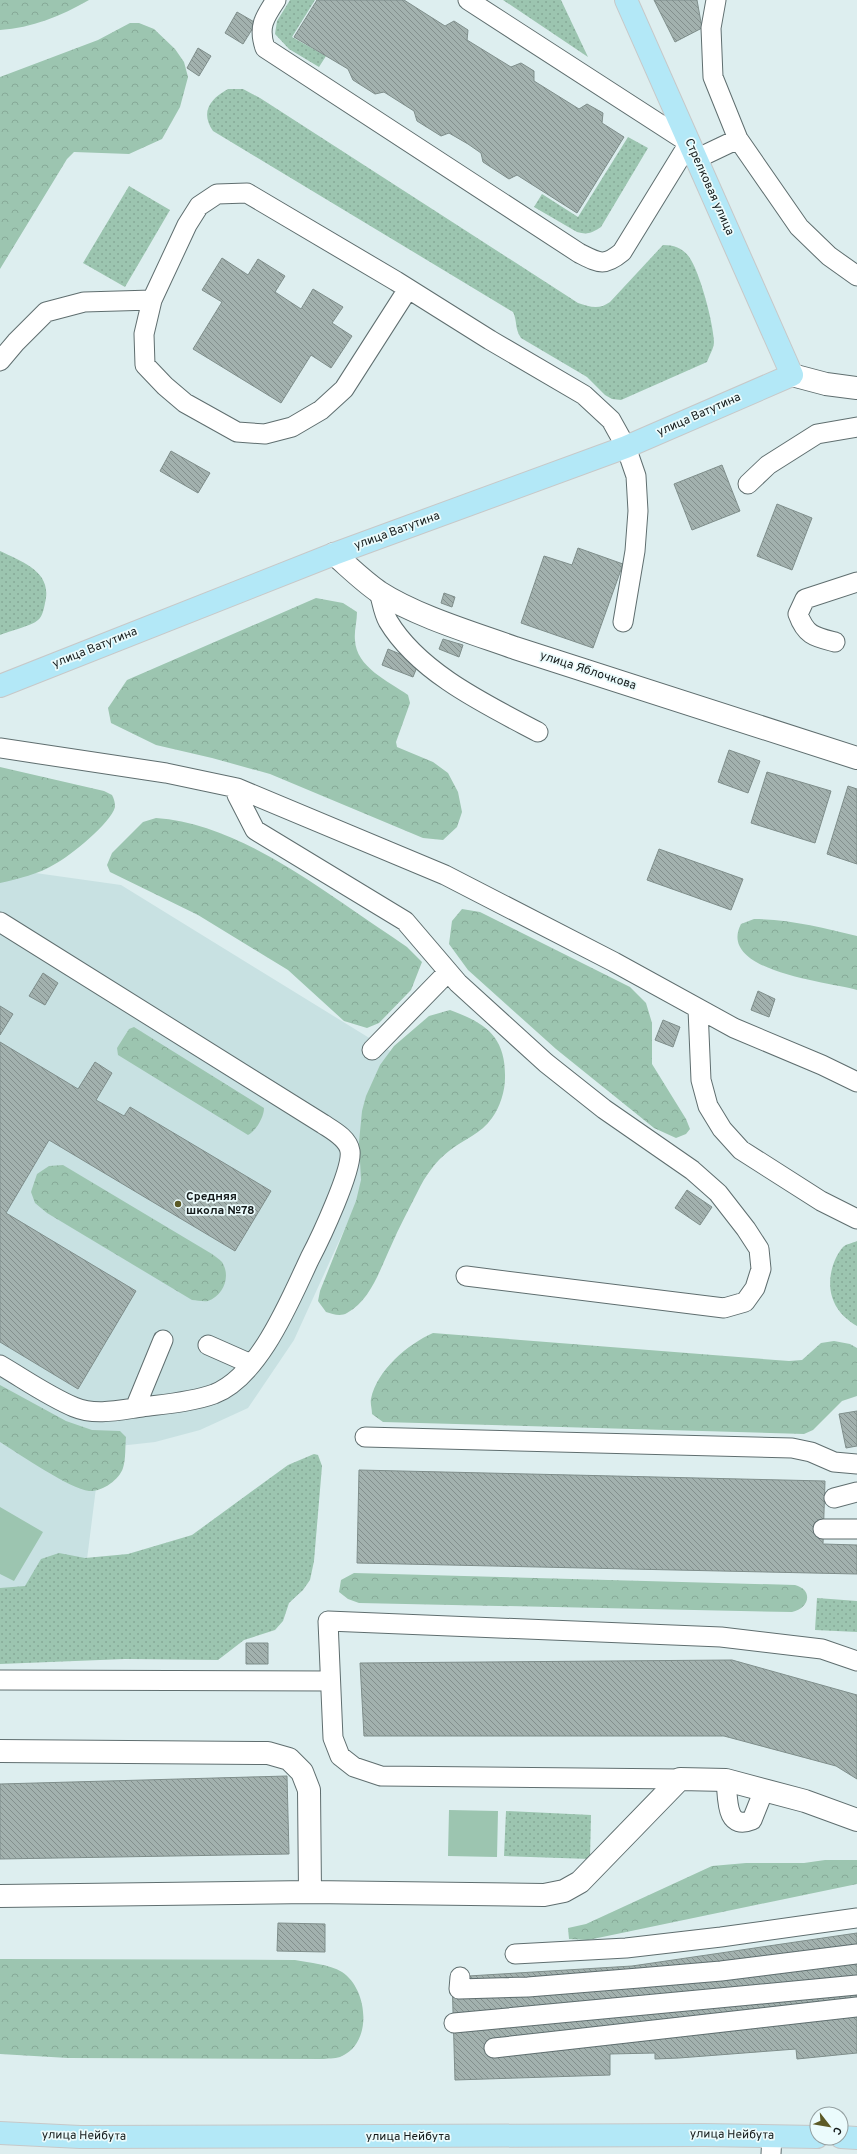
<svg xmlns="http://www.w3.org/2000/svg" width="857" height="2154" viewBox="0 0 857 2154" font-family="Overpass,sans-serif">
  <defs>
    <pattern id="grass-dots" width="8" height="8" patternUnits="userSpaceOnUse"><rect width="8" height="8" fill="#9cc5b0"/><path d="M2 2h.1M6 6h.1" fill="none" stroke="#86a997" stroke-width="1.8" stroke-linecap="round"/></pattern>
    <pattern id="forest-crowns" width="20" height="18" patternUnits="userSpaceOnUse"><rect width="20" height="18" fill="#9cc5b0"/><path d="M2 6a3 3 0 1 1 6 0M12 15a3 3 0 1 1 6 0" fill="none" stroke="#86a997"/></pattern>
    <pattern id="building-back-hatch" width="6" height="6" patternUnits="userSpaceOnUse"><rect width="6" height="6" fill="#a2b1ae"/><path d="M-1 5l2 2M0 0l6 6M5-1l2 2" fill="none" stroke="#838f8d"/></pattern>
  </defs>
  <rect width="100%" height="100%" fill="#ddeeef"/>
  <path fill="#c8e1e2" d="M0,868L121,885L418,1068L294,1340L248,1408L200,1430L155,1442L101,1448L80,1615L0,1619Z"/>
  <path fill="url(#grass-dots)" d="M290,0H315L292,37L326,56L319,67L289,49L275,34L277,21Z
    M503,0H561L588,57Z
    M228,89H243L260,98L578,303C590,307 599,310 610,302L663,245C675,245 685,249 691,260C701,277 713,322 714,342C714,348 709,356 707,362L621,400L612,399L605,395L587,377L521,338C514,327 518,323 513,312L213,131C200,112 210,99 228,89Z
    M628,137L648,148L601,227C592,233 587,235 577,232L534,207L542,194L578,217Z
    M129,186L170,210L125,287L83,263Z
    M0,551C23,562 53,572 45,603C44,609 42,617 38,620C32,626 9,631 0,635Z
    M857,1241V1326C848,1321 838,1312 834,1302C826,1285 831,1261 843,1247C846,1244 853,1243 857,1241Z
    M314,1454L318,1455L322,1466L314,1561L310,1580L303,1590L289,1603L283,1621L275,1630L244,1640L218,1660L125,1659L0,1664V1588L25,1586L41,1559L59,1553L85,1558L128,1554L192,1535L288,1465Z
    M817,1598L857,1601V1632L815,1630Z
    M506,1811L591,1815L590,1859L504,1856Z"/>
  <path fill="url(#forest-crowns)" d="M0,0H89C61,16 32,28 0,30Z
    M130,23H139L154,29L175,49L184,62L188,77L180,107L162,139L129,154L74,152L67,159L0,269V77L98,40Z
    M316,598L343,603L357,612C357,622 354,631 355,640C356,667 388,681 408,695L410,703L396,742L397,747L433,762L448,773L458,792L462,812L457,827L443,840L423,838L270,774L212,758L156,745L111,723L108,708L127,680Z
    M0,767L104,791L112,795C114,799 115,802 115,807C111,823 70,856 55,864C39,874 18,879 0,883Z
    M156,818C241,824 321,890 391,936L407,947L422,962L411,990L379,1023L367,1028L344,1021L288,970L198,915L110,872L107,865L112,853L143,822Z
    M462,909L480,912L630,987L646,1003L652,1023V1064L686,1119L690,1129L686,1134L676,1138L654,1128L556,1049L468,970L449,944L452,921Z
    M754,919C789,919 824,928 857,936V990C830,982 716,972 741,924Z
    M450,1010C486,1023 506,1037 505,1078C505,1091 500,1107 492,1118C481,1134 464,1139 449,1151C436,1161 425,1176 418,1191C409,1209 399,1227 391,1246C380,1269 371,1300 347,1313C340,1317 333,1314 326,1312L318,1301L320,1291L356,1201L361,1180L359,1142L362,1111L366,1096L380,1065L394,1046L429,1016Z
    M134,1027L264,1108C264,1117 256,1131 248,1135L118,1055L117,1048L129,1029Z
    M63,1165L212,1254C215,1256 219,1259 222,1262C231,1276 224,1295 208,1301C203,1302 197,1300 192,1300L47,1213L35,1203L31,1192L37,1174L49,1166Z
    M433,1333L789,1361L802,1360L821,1343L834,1341L850,1344L857,1348V1396L842,1401L813,1430L804,1434L383,1422L372,1414C372,1409 370,1403 371,1399C377,1370 408,1344 433,1333Z
    M0,1385L66,1421L92,1430L120,1431L126,1437C125,1446 126,1459 123,1468C119,1480 102,1492 89,1491C70,1489 19,1454 0,1442Z
    M354,1573L795,1585C814,1590 809,1609 792,1612L359,1603L348,1599L339,1592L341,1580Z
    M825,1860H857V1884L588,1940L569,1939L568,1928L586,1924L712,1866L746,1863H804Z
    M0,1959L295,1960C310,1963 329,1964 342,1972C368,1989 373,2042 342,2056C337,2059 330,2058 324,2059L68,2058L0,2054Z"/>
  <path fill="#9cc5b0" d="M0,1507L43,1532L14,1581L0,1574Z
    M449,1810L498,1811L497,1857L448,1856Z"/>
  <path fill="url(#building-back-hatch)" stroke="#7f8e8b" d="M317,0H404L445,26L454,21L468,30L467,40L511,67L521,63L534,71V81L579,109L587,104L603,113L602,123L624,137L577,213L517,175L509,179L483,162L481,153L468,144L449,133L441,136L417,121L414,111L384,92L375,94L353,80L348,69L294,37Z
    M654,0H697L702,28L675,42Z
    M237,12L256,23L243,44L225,33Z
    M198,48L211,56L199,76L187,68Z
    M222,258L248,275L258,259L285,276L275,292L301,309L313,289L343,307L332,323L352,336L331,368L311,355L281,403L193,349L222,302L202,290Z
    M171,451L210,473L198,493L160,471Z
    M722,465L740,511L692,530L674,484Z
    M777,504L812,518L792,570L757,556Z
    M578,548L623,564L593,648L521,623L544,556L572,565Z
    M444,593L455,597L452,607L441,603Z
    M443,639L463,645L459,657L439,649Z
    M388,649L419,662L413,677L382,665Z
    M729,750L760,761L748,793L718,782Z
    M767,772L831,791L815,843L751,823Z
    M848,786L857,789V864L827,854Z
    M659,849L743,879L731,910L647,880Z
    M43,973L58,983L45,1005L29,996Z
    M758,991L775,999L769,1017L751,1010Z
    M0,1006L13,1014L0,1035Z
    M663,1020L680,1027L673,1047L655,1040Z
    M0,1042L78,1089L95,1062L112,1073L96,1100L124,1116L130,1107L271,1191L235,1251L49,1140L6,1213L136,1291L78,1389L0,1342Z
    M687,1190L712,1207L700,1225L675,1208Z
    M857,1411V1446L846,1448L839,1414Z
    M359,1470L825,1481L823,1544L857,1545V1574L357,1563Z
    M246,1643H268V1664H246Z
    M732,1660L857,1695V1779L836,1766L724,1736H364L360,1663Z
    M287,1776L289,1854L0,1859V1784Z
    M278,1923L325,1924V1952L277,1951Z
    M857,1933V2053L797,2059L796,2049L679,2058L655,2059V2053L610,2054V2075L455,2080L452,1977L632,1966Z"/>
  <g fill="none" stroke-linecap="round" stroke-linejoin="round">
    <g stroke="#5f6e6f" stroke-width="21">
      <path id="service" d="M276,0C264,18 258,27 265,48L579,253C599,263 604,267 622,252L689,143L468,0
        M716,0L711,28L713,77L738,139L799,227L829,256L857,276
        M696,159L738,139
        M408,289L344,389L321,410L292,427L265,434L237,432L185,403L165,386L145,365L144,334L152,300L187,225L199,206L217,194L247,193L396,281L490,340L584,395L611,420L626,447L636,476L638,511L635,551L623,622
        M0,361L16,342L46,312L84,302L152,300
        M748,484L768,465L817,434L857,427
        M379,592C382,601 383,612 388,621C419,673 487,705 538,732
        M835,642C815,637 806,636 798,614L805,599L857,582
        M0,748L166,773L237,788L445,875L614,962L734,1028L822,1065L857,1082
        M237,788V795L255,830L405,921L458,983L546,1063L604,1109L692,1170L718,1193L746,1229L759,1249L761,1269L755,1288L745,1302L724,1308L466,1276
        M0,922L323,1124C332,1130 348,1138 350,1151C353,1169 320,1239 310,1258C290,1300 260,1376 214,1394C192,1402 165,1404 142,1407C120,1410 95,1416 74,1407C48,1396 24,1379 0,1365
        M698,1009L701,1080L708,1106L722,1129L741,1150L821,1201L857,1219
        M372,1050L447,973
        M208,1345L251,1364
        M135,1408L163,1340
        M365,1437L792,1448L811,1452L834,1462L857,1464
        M834,1498L857,1492
        M823,1529H857
        M0,1680L330,1681
        M680,1779L381,1776L354,1767L340,1756L333,1738L328,1621L721,1637L822,1649L857,1661
        M726,1780C728,1798 725,1831 752,1820L764,1790
        M515,1954L626,1948L721,1937L857,1918
        M460,1977L459,1989L528,1987L639,1978L721,1971L857,1954
        M454,2023L857,1985
        M494,2048L857,2007
        M771,2154L772,2136"/>
    </g>
    <g stroke="#5f6e6f" stroke-width="24">
      <path id="minor" d="M792,375L826,384L857,388
        M334,554C349,567 363,581 379,592C416,616 473,633 515,648L857,758
        M0,1751L268,1753L289,1759L302,1772L309,1790L310,1892
        M0,1896L310,1892L544,1895L564,1891L580,1882L680,1779L726,1780L805,1801L857,1820"/>
    </g>
    <g stroke="#c7c8c8" stroke-width="24">
      <path id="primary" d="M0,686L334,554L626,447L792,375L626,0
        M0,2133L80,2137L704,2135L817,2137
        M841,2137L857,2138"/>
    </g>
    <use href="#service" stroke="#fff" stroke-width="19"/>
    <use href="#minor" stroke="#fff" stroke-width="22"/>
    <use href="#primary" stroke="#b3e8f7" stroke-width="22"/>
  </g>
  <circle fill="#5c5a26" stroke="#ebfbfc" stroke-width="1.5" cx="178" cy="1204" r="4"/>
  <g text-anchor="middle" dominant-baseline="central" stroke-width="3.5" stroke-linejoin="round" paint-order="stroke">
    <g font-size="12" fill="#141a1a" stroke="#ebfbfc">
      <text transform="translate(709 187) rotate(66)">Стрелковая улица</text>
      <text transform="translate(699 415) rotate(-24)">улица Ватутина</text>
      <text transform="translate(397 531) rotate(-20)">улица Ватутина</text>
      <text transform="translate(95 648) rotate(-22)">улица Ватутина</text>
      <text transform="translate(588 671) rotate(18)">улица Яблочкова</text>
      <text transform="translate(732 2135) rotate(1)">улица Нейбута</text>
      <text transform="translate(84 2136) rotate(1)">улица Нейбута</text>
      <text x="408" y="2137">улица Нейбута</text>
    </g>
    <g font-size="12" font-weight="bold" fill="#141a1a" stroke="#ebfbfc" text-anchor="start">
      <text x="186" y="1197">Средняя<tspan x="186" dy="14">школа №78</tspan></text>
    </g>
  </g>
  <g transform="translate(829 2126) rotate(121)"><circle r="19" fill="#ebfbfc" stroke="#95a1a2"/>
  <path d="M0-3L7 15L0 10L-7 15Z" fill="#5c5a26"/>
  <text y="-6" font-size="11" font-weight="bold" text-anchor="middle" fill="#141a1a">С</text>
  </g>
</svg>
